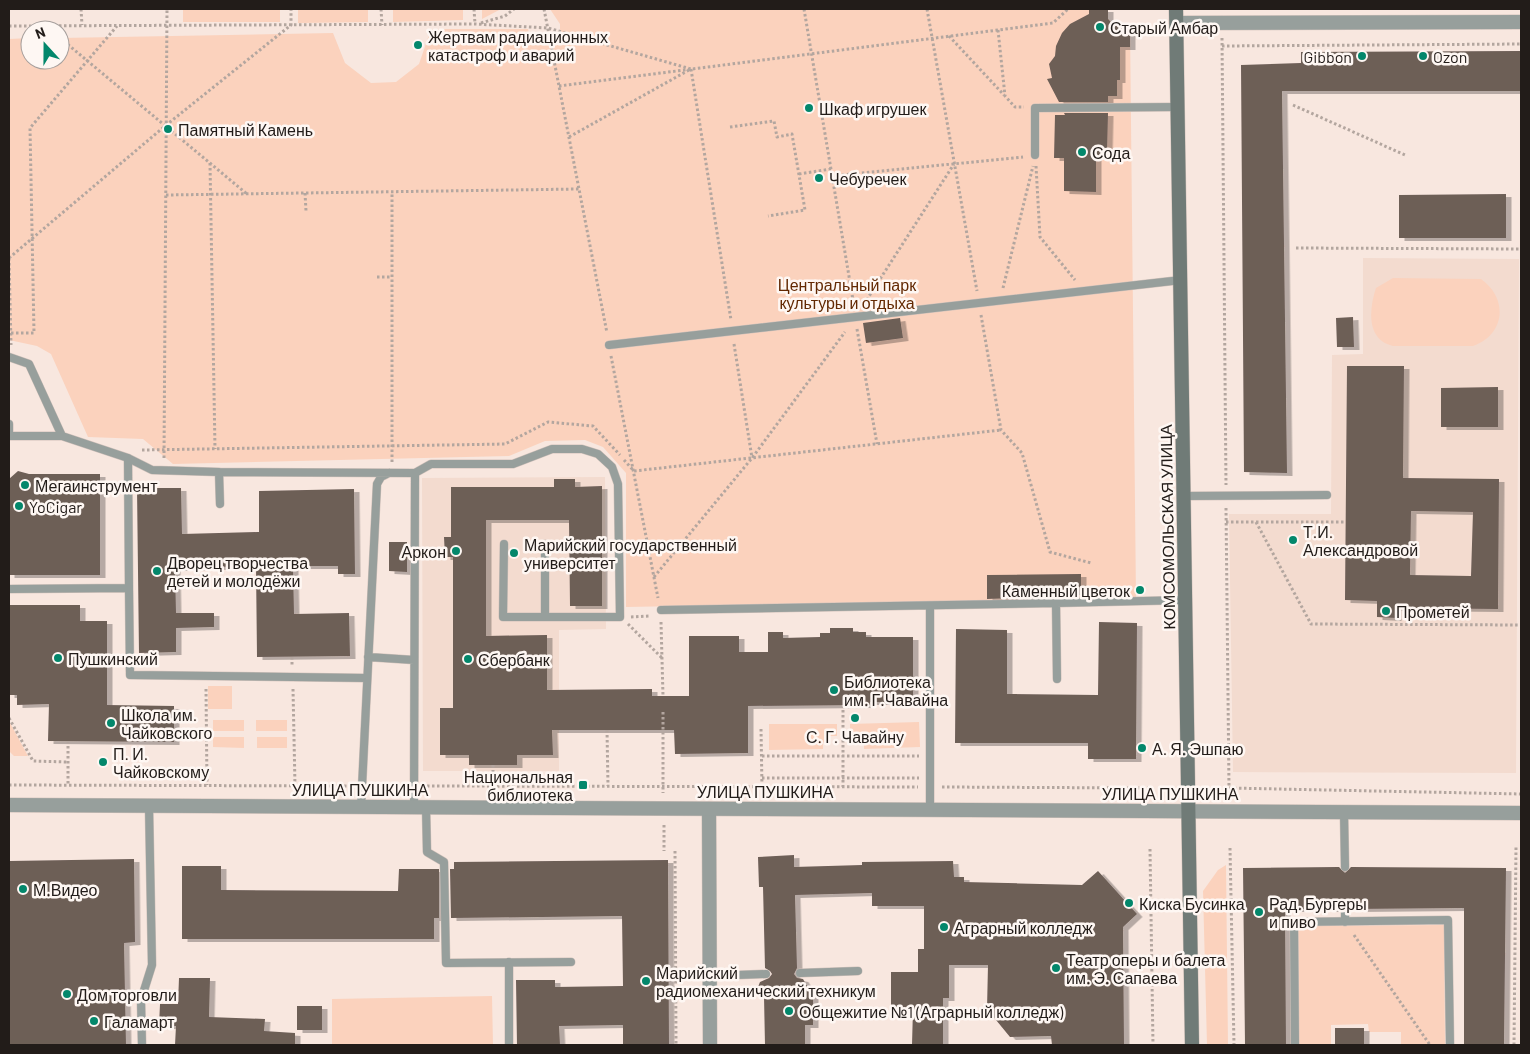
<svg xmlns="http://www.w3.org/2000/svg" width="1530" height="1054" viewBox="0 0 1530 1054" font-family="Barlow,sans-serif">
  <defs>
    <filter id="shadow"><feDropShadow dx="5.5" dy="3" stdDeviation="0" flood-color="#0004"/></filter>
  </defs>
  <rect width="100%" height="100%" fill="#f8e7df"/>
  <path fill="#f3dbcf" d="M1363,258L1519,259L1516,773L1233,772L1229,514H1331L1332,355L1363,354Z
    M605,477L606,629L559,630V771H423L422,478Z"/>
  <path fill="#fbd2bd" d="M183,9H280V22H183Z
    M298,9H368V22L298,23Z
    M393,9H463V20L393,22Z
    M482,9H501L482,19Z
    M550,9H1108V19C1116,26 1119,27 1130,27L1136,598L626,607V473L603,447L585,440L545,441L509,456L173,464L143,439L88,437L51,354L37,346L9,340V39L30,38V60H60V38L333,33L345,63L371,83L396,82L419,64L431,29H528L530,36L535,41L550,43L560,32V24Z
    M1393,278L1481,279C1508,298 1506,334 1473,346H1393C1366,340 1369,309 1376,288Z
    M208,686H232V709H208Z
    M213,720H244V731H213Z
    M256,720H287V731H256Z
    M9,721L28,756H14L9,751Z
    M919,722L920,747L864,749V742L858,736L850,735V724Z
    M769,724H837V736H828L823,743V749L769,750Z
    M213,737H244V748L213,747Z
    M257,737H287V748H257Z
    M1226,865L1228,1045H1207L1203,891L1218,870Z
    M1444,925L1445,1045H1401V1032H1369L1368,1024L1331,1025V1045H1299L1298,926Z
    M492,996L493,1045H332V999Z"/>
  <path fill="#6d5e57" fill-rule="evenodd" filter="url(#shadow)" d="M1089,9H1108V19L1113,24L1118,27H1130V47H1120V80H1117V96H1108V102H1059L1047,79L1052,78L1049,64L1055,56L1056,46L1062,33L1070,24L1089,14Z
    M1520,51V91H1282L1287,473L1244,472L1241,65L1301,63V52Z
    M1064,113H1108L1107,155H1096V192L1064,191V158H1054L1055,115H1065Z
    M1506,194V238H1399V195Z
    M1353,317L1354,347H1337L1336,318Z
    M900,318L903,338L866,343L863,323Z
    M1347,366H1404L1403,478L1499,479L1498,609L1396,608V618L1377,617V601L1345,600ZM1411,511L1473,512L1471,576L1410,575Z
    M1498,387V427H1441V388Z
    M18,471L29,474H100V575H9V479Z
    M554,479H575V487L602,486V606H570L569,520H486V636L547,635V690L652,689V696H689V636H739V652H768V632H783V638L820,637V633H830V628H853V632H866V637H913V702H870V705L748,706V753L675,754L674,730H552L553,755H517V765H469V755H440V708H453V557H445L444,537H451V487H554Z
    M137,488H181L182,534L259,532V491L354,489L355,574H338V566H293L294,614L349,613L350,656L257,657L256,566L175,568L176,613H214V627L176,628V652L139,653Z
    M389,542H407V572L389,571Z
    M1081,574V595L987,599V575Z
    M9,605H80V621H107V705L174,706V742L48,741L49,704L17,705V695H9Z
    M1099,622L1137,623L1136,759H1088V743H955L956,629L1007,630V694L1098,695Z
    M794,855V867L862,865V862L953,861L954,877H964V882L1082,885L1098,871L1137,914L1123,927L1124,1045H1052L1051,1036L1010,1037L987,1009L988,965H949V998H943V1045H912L913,1009H891V972H918V949H924V906H872V893L795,895L797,968L794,974L797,978L803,979L813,996V1025H805V1045H765L764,996L758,987L760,982L769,978L772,974L770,971L765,968L763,887H759L758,857Z
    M134,859L135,942L124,943L126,1045H9V861Z
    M668,860L669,1045H623V1025L559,1026L560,1045H517L516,980H555V987L623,986L622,916L451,918L450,869H454V862Z
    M182,866H221V890L398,891L399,869H439V918H434V939H182Z
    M1339,867L1345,873L1351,867L1506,868L1504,1045H1464V908L1351,909L1345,903L1339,909H1285L1286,1045H1245L1243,868Z
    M179,978H210L209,1017L265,1019L264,1031L295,1033V1045H175L176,1026H159L160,1004H178Z
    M297,1006H322V1030H297Z
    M1335,1028H1364V1045H1335Z"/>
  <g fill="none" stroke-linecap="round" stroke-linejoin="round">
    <g stroke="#d1c2bb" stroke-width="9">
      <path id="service" d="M1035,155V108L1178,107
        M609,345L1181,280
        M9,357L29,364L62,436L128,458L152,470L219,472L220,504
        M9,424V436H62
        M219,472L415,473
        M1184,496L1327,495
        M545,544V617
        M129,588L130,675L367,678
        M9,589L129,588L128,458
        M661,610L1056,603
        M368,657L414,660
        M1057,679L1056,603L1186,600
        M361,807L377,484L381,477L389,473
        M414,807L415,473L431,464H513L552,449H582L598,454L612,467L618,484L620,617H503L504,544
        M426,807L427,852L444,862L446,963L571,962
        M930,809V606
        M1344,812L1345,867
        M1345,909V922
        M509,962V1045
        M800,973L858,971
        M710,976L766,974
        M142,1045L141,1000L152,965L149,806
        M1295,1045L1294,922L1448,920L1450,1045"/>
    </g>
    <g stroke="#d1c2bb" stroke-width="15">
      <path id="minor" d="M709,809L710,1045"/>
    </g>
    <g stroke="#d1c2bb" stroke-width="15">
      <path id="tertiary" d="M1177,23L1521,22
        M9,805L1521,813"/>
    </g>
    <g stroke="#d1c2bb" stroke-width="15">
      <path id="secondary" d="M1176,9L1192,1045"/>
    </g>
    <path stroke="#b3a69f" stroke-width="3" stroke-dasharray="2.5 2.5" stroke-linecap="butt" d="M81,9L82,25
      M381,9L382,25
      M474,9L475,24
      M544,9L607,333
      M804,9L854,306
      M927,9L977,291
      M481,23L505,16L514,9
      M9,26L475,24L548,28L691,69
      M998,30L1005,96L1015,107H1024
      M949,36L1004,95
      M60,38L247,194
      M1222,38L1226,485
      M1222,46L1521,44
      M691,69L731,320
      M559,86L1053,23L1068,9
      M1293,105L1405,155
      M730,127L774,121L777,137L792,134L805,210L768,216
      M569,137L689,70
      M210,163L215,449
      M1036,166L1040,237L1075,280
      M799,174L831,169
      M832,176L1023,157
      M305,193L306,211
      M166,195L579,189
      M1296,248L1521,249
      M9,258L165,126L291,25V9
      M9,258L11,345
      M377,277H392
      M1003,288L1033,166
      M864,304L954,164
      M981,315L1001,430L1022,453L1050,552L1091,563
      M857,329L877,444
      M11,333H34L30,128L117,26
      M734,344L752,458
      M611,356L658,598
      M142,450L505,444L548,422L593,426L620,455
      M164,458L167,9
      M624,460L634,471L1001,430
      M392,462V192
      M1226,508L1229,788L1521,794
      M1226,522H1346
      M1256,522L1311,624L1521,625
      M654,577L752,458L845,332
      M631,617L650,616
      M661,622L663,696
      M628,624L662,658
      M292,657V665
      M206,689L207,785
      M293,689L295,786
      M843,705V787
      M663,712V793
      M9,718L33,761L68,762
      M761,729L762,787
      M607,730L608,786
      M68,741V785
      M762,756H919
      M493,765V786
      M762,778H919
      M9,785L351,786
      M374,786H403
      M427,786L918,787
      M942,787L1150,788
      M664,825V851
      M1230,848L1234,1045
      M1150,849L1153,1045
      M675,851L676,1045
      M1354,935L1430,1045
      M1514,1045L1516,847"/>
    <use href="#service" stroke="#979f9c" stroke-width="8"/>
    <use href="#minor" stroke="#979f9c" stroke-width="14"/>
    <use href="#tertiary" stroke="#979f9c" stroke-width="14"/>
    <use href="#secondary" stroke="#707b77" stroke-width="14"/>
  </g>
  <g fill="#03876b" stroke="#fef7f3" stroke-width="2">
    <circle cx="1100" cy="27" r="5"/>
    <circle cx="418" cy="45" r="5"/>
    <circle cx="1362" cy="56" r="5"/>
    <circle cx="1423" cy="56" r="5"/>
    <circle cx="809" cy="108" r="5"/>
    <circle cx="168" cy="129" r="5"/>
    <circle cx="1082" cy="152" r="5"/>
    <circle cx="819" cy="178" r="5"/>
    <circle cx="25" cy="485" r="5"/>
    <circle cx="19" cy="506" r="5"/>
    <circle cx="1293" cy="540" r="5"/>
    <circle cx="456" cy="551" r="5"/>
    <circle cx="514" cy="553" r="5"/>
    <circle cx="157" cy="571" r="5"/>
    <circle cx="1140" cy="590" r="5"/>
    <circle cx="1386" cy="611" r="5"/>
    <circle cx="58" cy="658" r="5"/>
    <circle cx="468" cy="659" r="5"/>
    <circle cx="834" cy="690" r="5"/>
    <circle cx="855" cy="718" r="5"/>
    <circle cx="111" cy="723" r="5"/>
    <circle cx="1142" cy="748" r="5"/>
    <circle cx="103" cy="762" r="5"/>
    <rect x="578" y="780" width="10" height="10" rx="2.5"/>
    <circle cx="23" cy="889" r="5"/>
    <circle cx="1129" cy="903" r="5"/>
    <circle cx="1259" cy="912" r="5"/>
    <circle cx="944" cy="927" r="5"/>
    <circle cx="1056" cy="968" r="5"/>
    <circle cx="646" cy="981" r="5"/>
    <circle cx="67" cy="994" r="5"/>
    <circle cx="789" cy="1011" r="5"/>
    <circle cx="94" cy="1021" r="5"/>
  </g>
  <g text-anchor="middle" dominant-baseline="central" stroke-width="5" stroke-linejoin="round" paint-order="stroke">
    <g font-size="16" fill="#221c19" stroke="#fef7f3" text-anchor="start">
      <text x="1110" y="27">Старый Амбар</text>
      <text x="428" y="36">Жертвам радиационных<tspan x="428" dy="18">катастроф и аварий</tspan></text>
      <text x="1352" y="56" text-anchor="end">Gibbon</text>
      <text x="1433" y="56">Ozon</text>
      <text x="819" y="108">Шкаф игрушек</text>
      <text x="178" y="129">Памятный Камень</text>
      <text x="1092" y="152">Сода</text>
      <text x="829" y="178">Чебуречек</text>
      <text x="35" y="485">Мегаинструмент</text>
      <text x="29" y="506">YoCigar</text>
      <text x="1303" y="531">Т.И.<tspan x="1303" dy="18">Александровой</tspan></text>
      <text x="524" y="544">Марийский государственный<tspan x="524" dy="18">университет</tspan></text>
      <text x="446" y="551" text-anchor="end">Аркон</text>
      <text x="167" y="562">Дворец творчества<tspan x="167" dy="18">детей и молодёжи</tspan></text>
      <text x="1130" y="590" text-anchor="end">Каменный цветок</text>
      <text x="1396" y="611">Прометей</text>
      <text x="68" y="658">Пушкинский</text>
      <text x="478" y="659">Сбербанк</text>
      <text x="844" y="681">Библиотека<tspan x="844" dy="18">им. Г.Чавайна</tspan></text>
      <text x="121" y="714">Школа им.<tspan x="121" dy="18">Чайковского</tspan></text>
      <text x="855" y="736" text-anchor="middle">С. Г. Чавайну</text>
      <text x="1152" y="748">А. Я. Эшпаю</text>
      <text x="113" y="753">П. И.<tspan x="113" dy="18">Чайковскому</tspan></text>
      <text x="573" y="776" text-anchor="end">Национальная<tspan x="573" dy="18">библиотека</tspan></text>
      <text x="33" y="889">М.Видео</text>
      <text x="1139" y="903">Киска Бусинка</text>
      <text x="1269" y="903">Рад. Бургеры<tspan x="1269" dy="18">и пиво</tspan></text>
      <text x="954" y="927">Аграрный колледж</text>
      <text x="1066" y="959">Театр оперы и балета<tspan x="1066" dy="18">им. Э. Сапаева</tspan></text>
      <text x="656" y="972">Марийский<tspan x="656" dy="18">радиомеханический техникум</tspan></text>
      <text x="77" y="994">Дом торговли</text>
      <text x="799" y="1011">Общежитие №1 (Аграрный колледж)</text>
      <text x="104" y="1021">Галамарт</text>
    </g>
    <g font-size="16" fill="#632903" stroke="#fef7f3">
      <text x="847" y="284">Центральный парк<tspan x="847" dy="18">культуры и отдыха</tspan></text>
    </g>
    <g font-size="16" fill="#221c19" stroke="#fef7f3">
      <text transform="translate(1167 527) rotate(-91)">КОМСОМОЛЬСКАЯ УЛИЦА</text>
      <text x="360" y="789">УЛИЦА ПУШКИНА</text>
      <text x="765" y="791">УЛИЦА ПУШКИНА</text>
      <text x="1170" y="793">УЛИЦА ПУШКИНА</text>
    </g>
  </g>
  <rect width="1530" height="1054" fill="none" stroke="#221c19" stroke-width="20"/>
  <g transform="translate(45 45) rotate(339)"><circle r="24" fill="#fef7f3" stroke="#a69f9c"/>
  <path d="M0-4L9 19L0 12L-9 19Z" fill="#03876b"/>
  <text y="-8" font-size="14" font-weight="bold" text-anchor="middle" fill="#221c19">N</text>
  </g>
</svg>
